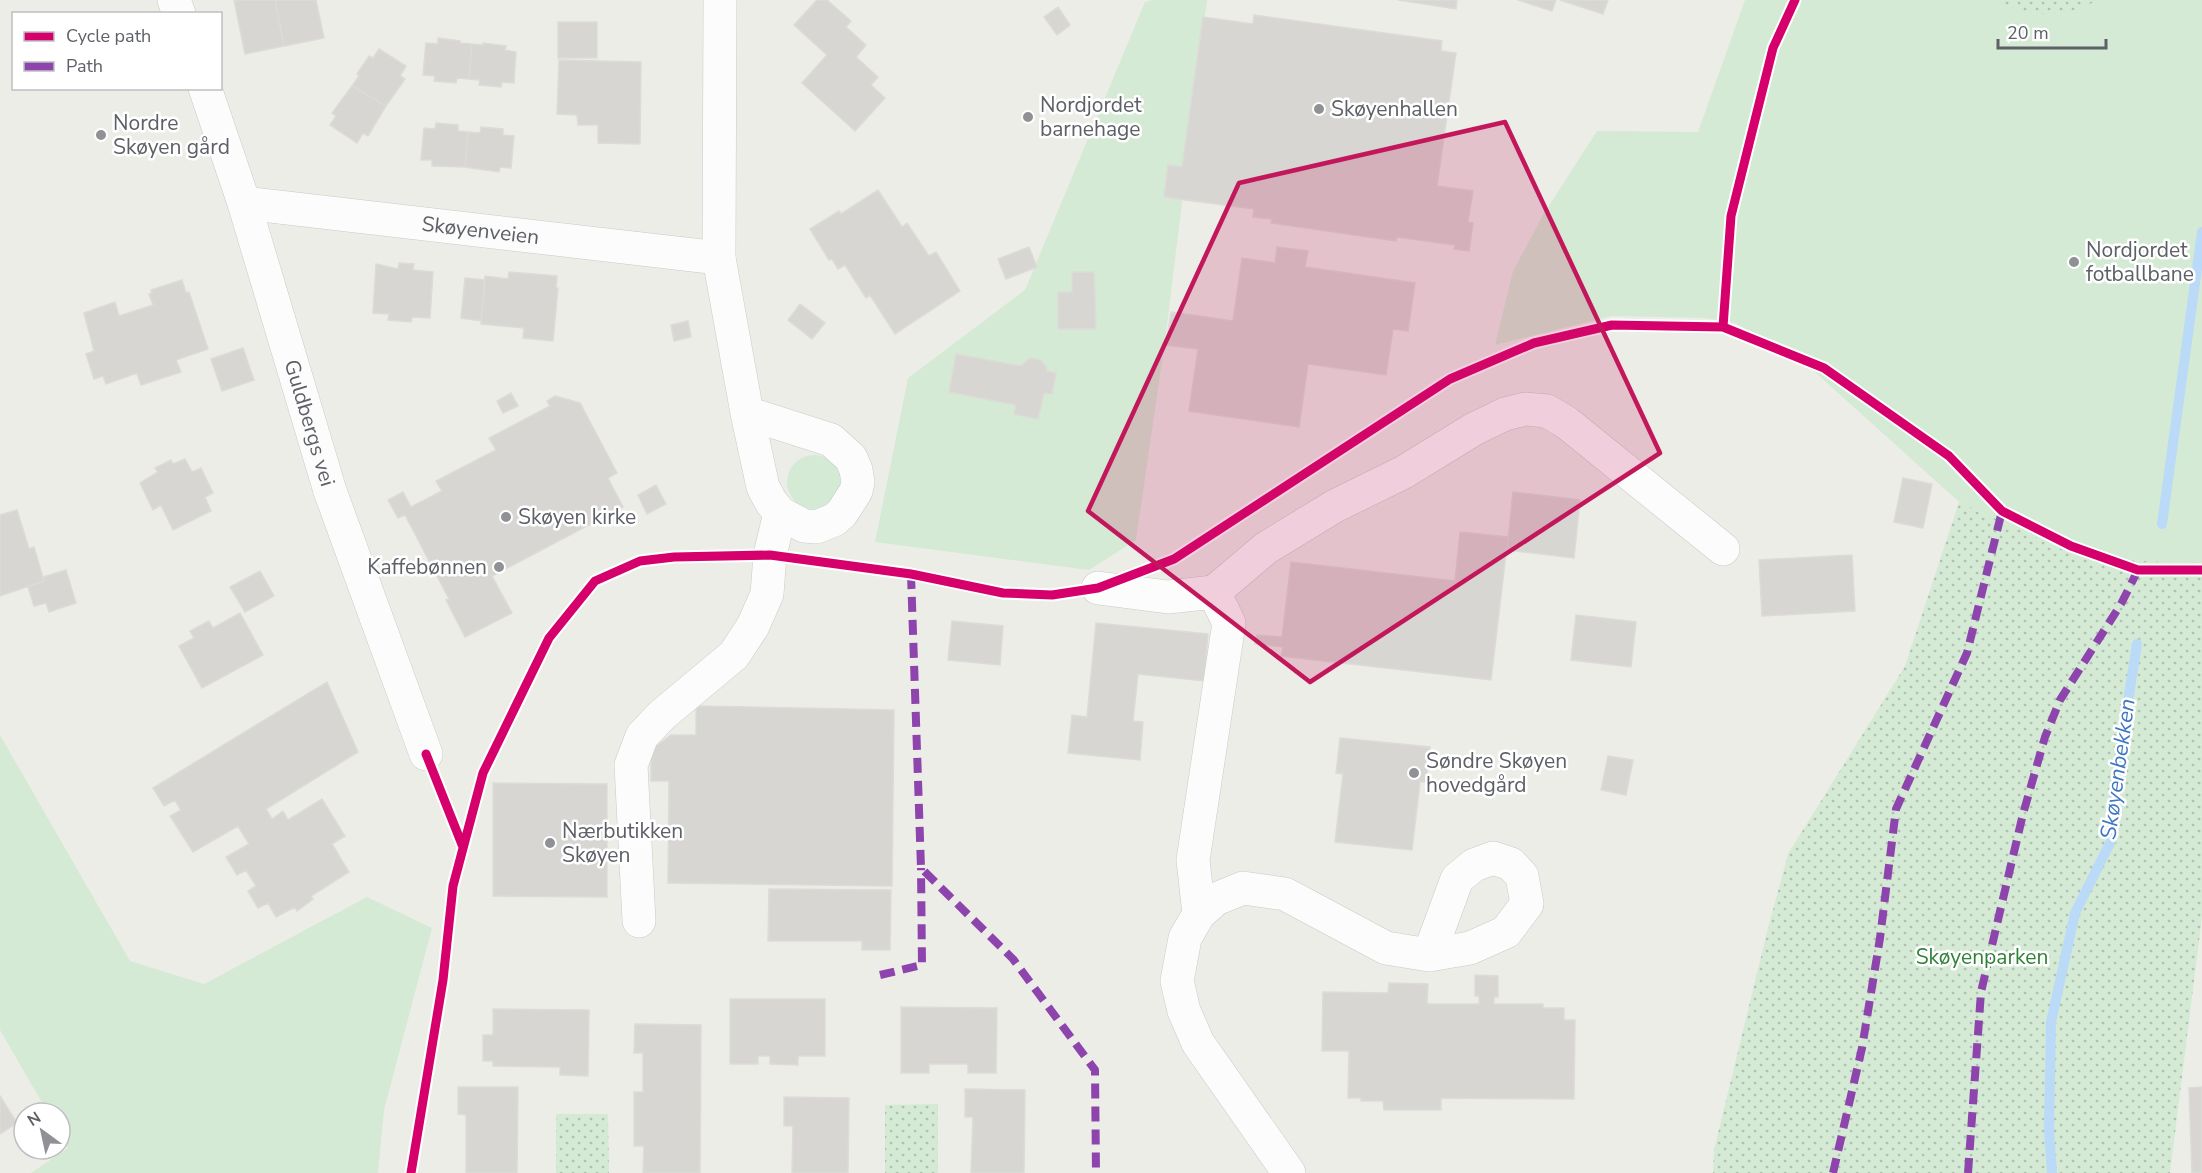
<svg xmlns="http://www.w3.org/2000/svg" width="2202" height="1173" viewBox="0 0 2202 1173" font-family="'Nunito Sans',sans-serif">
  <defs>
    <pattern id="park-dots" width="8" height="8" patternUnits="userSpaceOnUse" patternTransform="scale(1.5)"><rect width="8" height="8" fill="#d4ead4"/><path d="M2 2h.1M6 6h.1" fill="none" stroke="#afc1b0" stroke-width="1.8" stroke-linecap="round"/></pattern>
  </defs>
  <rect width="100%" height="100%" fill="#edede8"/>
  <path fill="#d4ead4" d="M1153,0H1207L1165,341L1136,540L1089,570L875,542L908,378L1025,290L1145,2Z
    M1745,0H2202V561L2187,563L2081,558L1959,502L1806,364L1735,323L1705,318L1612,316L1495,345L1513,271L1543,215L1597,131L1698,132Z
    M787 482a27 27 0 1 1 54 0a27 27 0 1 1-54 0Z
    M0,735L130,961L204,984L367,897L432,928L384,1110L378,1173H31L68,1148L60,1135V1113H48L0,1030Z"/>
  <path fill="url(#park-dots)" d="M1997,0H2098C2063,18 2031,20 1997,0Z
    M1959,502L2081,558L2187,563L2202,561V917L2170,1173H1713L1714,1150L1767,932L1788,854L1905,666Z
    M938,1104V1173H885V1105Z
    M556,1114H608L609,1173H556Z"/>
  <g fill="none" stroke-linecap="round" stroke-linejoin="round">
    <path stroke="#bbdaf8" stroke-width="10" d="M2162,524L2202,232
      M2052,1173L2049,1130L2051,1022L2075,913L2111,841L2114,790L2137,644"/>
  </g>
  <path fill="#d7d6d3" stroke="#dcdbd7" stroke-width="1.5" d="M234,0H275L284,46L245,54Z
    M275,0H316L324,38L284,46Z
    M817,0H827L851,21L846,27L866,45L856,57L878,77L871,85L885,98L855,131L802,83L827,55L794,25Z
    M1398,0H1457L1456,9Z
    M1518,0H1556L1552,11Z
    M1560,0H1608L1603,14Z
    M1058,7L1070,25L1057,35L1044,17Z
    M1254,15L1442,41L1441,51L1456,53L1437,186L1473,191L1468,222L1473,223L1469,251L1454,249L1455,245L1397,237L1396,241L1271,223L1272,219L1253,217L1254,209L1164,197L1168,165L1182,167L1203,17L1253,24Z
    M558,22H597V58H558Z
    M438,38L460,41V43L472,44L469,79L457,78L456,83L434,81L435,76L423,75L426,43L438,44Z
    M483,43L506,46L505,50L516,52L514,83L502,82L501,87L479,85L480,80L469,79L472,44L483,45Z
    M379,49L406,66L400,76L405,79L386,106L352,86L359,76L357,74L369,56L373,58Z
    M559,60L641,62L640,144L598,143V125H578L577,115L557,114Z
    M352,86L386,106L368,136L363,133L357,143L330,125L336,116L332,113Z
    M436,123L458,125V131L468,132L465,167L432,166V160H421L424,128L435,129Z
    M481,127L503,129V135L514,136L511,168L500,167L499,172L465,167L468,132L480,133Z
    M878,190L902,227L907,223L929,256L936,252L960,291L895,334L870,295L866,298L845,265L838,269L832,259L829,260L810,229L839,211L841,214Z
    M1029,247L1037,267L1006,279L998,259Z
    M1277,247L1308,251L1305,267L1415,283L1408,331L1393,329L1386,375L1308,364L1299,427L1189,411L1198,349L1166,345L1171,312L1233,321L1242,258L1275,263Z
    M399,263L414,264L413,270L433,272L430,318L412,317L411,322L388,320L389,314L373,313L376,264L398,269Z
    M509,272L557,276L556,288H558L553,341L523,338L524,328L481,324L485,276L508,279Z
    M1072,272H1094L1096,329H1058V292H1072Z
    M465,278L485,280L481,321L461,318Z
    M182,280L186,293L189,292L208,349L176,360L181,372L141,385L137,373L106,384L103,376L94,379L86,354L94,351L84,313L115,302L119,316L153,305L149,294L152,293L151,290Z
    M800,304L825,323L812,339L788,320Z
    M688,321L691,337L674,341L671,325Z
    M243,348L254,380L222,391L211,359Z
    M956,354L1021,366L1030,358L1040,360L1046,366L1047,371L1056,373L1052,394L1044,393L1038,419L1014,414L1016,405L949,392Z
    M511,393L518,406L503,413L497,401Z
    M555,396L580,403L617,473L608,478L623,507L492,576L512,613L465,637L446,600L449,599L405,515L398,518L388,500L403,492L411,507L442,491L436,481L496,450L489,438L550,406L547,401Z
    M185,459L192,472L201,468L213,493L205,497L211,511L173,530L161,505L153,510L140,483L158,472L155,468L171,460L173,464Z
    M1903,478L1932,484L1923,528L1894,522Z
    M656,485L666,504L647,514L638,495Z
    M1513,492L1580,500L1574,558L1507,550Z
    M17,510L29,549L34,547L44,581L0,596V515Z
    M1460,532L1508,537L1491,680L1281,656L1283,647L1255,644L1257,635L1282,637L1291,562L1455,581Z
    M1852,555L1855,611L1762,616L1759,560Z
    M66,570L76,603L49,612L46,603L34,606L28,587L44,581L43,577Z
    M260,571L274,596L245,612L230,587Z
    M240,613L263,655L202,688L179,646L194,638L190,631L209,621L213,628Z
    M1576,615L1636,622L1631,667L1571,660Z
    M952,621L1003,626L1000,665L948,660Z
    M1096,623L1208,634L1204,681L1138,674L1133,721L1143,722L1140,760L1068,753L1072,715L1087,717Z
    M327,682L358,752L266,809L272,819L283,811L288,820L322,799L345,836L332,844L349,872L311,896L313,899L297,911L295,907L276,917L268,903L258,908L248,891L256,886L246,870L237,875L226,857L249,844L238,826L193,852L170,816L181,810L175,800L164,806L153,788Z
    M696,706L894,710L892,886L668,883L669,781H651V750L671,735H696Z
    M1340,738L1430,747L1426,782H1420L1412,850L1335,842L1343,774L1336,773Z
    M1608,756L1633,760L1626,795L1601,790Z
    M493,783L607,784V897L493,896Z
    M769,889L891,890L890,950H862V941H768Z
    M1475,975L1498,976V997H1494V1004H1543V1008H1564V1020H1575L1574,1099L1441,1098V1110H1384L1383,1101H1361V1098H1348L1349,1051H1322L1323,992L1388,993L1389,983L1428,984L1427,1004H1479V996H1475Z
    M730,999H825V1056H798V1065L770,1064V1056H758V1064H730Z
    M901,1007L997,1008L996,1073H968V1064H929V1073H901Z
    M493,1009L589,1010L588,1076L560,1075V1067L493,1066V1061H483V1035H493Z
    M635,1024L701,1025L700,1173H643L644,1146H634V1092H643V1053H634Z
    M458,1087H518L517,1173H466V1115L458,1114Z
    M2202,1087V1173H2192L2189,1088Z
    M965,1089L1025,1090L1024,1173H971L973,1117H965Z
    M0,1096L17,1123L0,1134Z
    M784,1097L849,1098L848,1173H792L793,1126H784Z"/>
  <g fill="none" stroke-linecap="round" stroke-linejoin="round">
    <g stroke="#c9cac8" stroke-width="34">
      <g id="minor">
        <path d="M174,0L179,14"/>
        <path d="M720,0L719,258L747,413L763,487L771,502L780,513L804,526L816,527L834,520L842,513L856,491L858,482L856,470L851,458L831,440L747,413"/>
        <path id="s1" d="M205,88L244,203L330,491L426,754"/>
        <path id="s2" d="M244,203L719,258"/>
        <path d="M1098,588L1168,597L1214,592L1229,623L1193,860L1199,914"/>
        <path d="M1214,592L1266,548L1335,506L1404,472L1474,429L1505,414L1525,409L1547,411L1567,423L1723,549"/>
        <path d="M639,921L631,765L642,736L662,715L734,655L753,626L767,594L770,555L780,513"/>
        <path d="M1289,1173L1198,1043L1184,1011L1177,981L1185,938L1199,914L1216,899L1243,888L1285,894L1386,948L1429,955L1470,948L1506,932L1527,904L1522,876L1511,864L1493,858L1474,865L1457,879L1429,955"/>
      </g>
    </g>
    <use href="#minor" stroke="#fcfcfc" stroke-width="33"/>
    <path stroke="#8e44ad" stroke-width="8" stroke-dasharray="15 8" stroke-linecap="butt" d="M911,574L921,868L1013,959L1095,1070L1096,1173
      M880,975L922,965L921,868
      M1833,1173L1862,1048L1880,938L1896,809L1967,653L2002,511
      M1968,1173L1981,992L2023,814L2045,737L2060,700L2121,604L2138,570"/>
    <g stroke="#fff" stroke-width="13">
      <path id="cycleway" d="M1723,327L1731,216L1773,48L1795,0
        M426,754L463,847
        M411,1173L443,980L453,886L483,773L549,638L595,581L640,561L674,557L770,555L911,574L1003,593L1052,595L1098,588L1174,559L1450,379L1534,343L1612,325L1723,327L1824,368L1949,456L2002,511L2071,546L2138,570H2202"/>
    </g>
    <use href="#cycleway" stroke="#d6006c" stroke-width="9"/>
  </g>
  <path fill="#c2185b" fill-opacity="0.2" stroke="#c2185b" stroke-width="4.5" stroke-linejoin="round" d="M1505,122L1660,453L1310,682L1088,511L1239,183Z"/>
  <g fill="#8f9194" stroke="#fff" stroke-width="2">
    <circle cx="1319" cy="109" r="6"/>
    <circle cx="1028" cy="117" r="6"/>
    <circle cx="101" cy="135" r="6"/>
    <circle cx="2074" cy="262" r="6"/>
    <circle cx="506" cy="517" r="6"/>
    <circle cx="499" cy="567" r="6"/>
    <circle cx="1414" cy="773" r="6"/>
    <circle cx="550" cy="843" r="6"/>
  </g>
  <g text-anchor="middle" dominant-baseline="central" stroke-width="5" stroke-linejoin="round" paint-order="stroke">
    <g font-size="21" fill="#5d6066" stroke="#fff" text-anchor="start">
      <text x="1040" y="105">Nordjordet<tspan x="1040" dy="24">barnehage</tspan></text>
      <text x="1331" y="109">Skøyenhallen</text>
      <text x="113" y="123">Nordre<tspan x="113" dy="24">Skøyen gård</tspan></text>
      <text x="2086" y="250">Nordjordet<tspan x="2086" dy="24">fotballbane</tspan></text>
      <text x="518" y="517">Skøyen kirke</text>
      <text x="487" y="567" text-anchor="end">Kaffebønnen</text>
      <text x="1426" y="761">Søndre Skøyen<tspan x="1426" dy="24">hovedgård</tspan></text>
      <text x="562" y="831">Nærbutikken<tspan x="562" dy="24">Skøyen</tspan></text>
    </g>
    <g font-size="21" fill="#5d6066" stroke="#fff">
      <text stroke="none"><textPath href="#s2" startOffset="238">Skøyenveien</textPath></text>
      <text stroke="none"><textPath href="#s1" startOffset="351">Guldbergs vei</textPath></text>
    </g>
    <g font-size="21" fill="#308239" stroke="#fff">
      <text x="1982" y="957">Skøyenparken</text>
    </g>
    <g font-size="22" font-style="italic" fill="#3f76c0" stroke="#fff">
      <text transform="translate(2118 769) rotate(-82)">Skøyenbekken</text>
    </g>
  </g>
  <rect x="12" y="12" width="210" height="78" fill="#ffffff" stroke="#bebfc2" stroke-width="1.5"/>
  <rect x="24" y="32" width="30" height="9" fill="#d6006c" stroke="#bebfc2" stroke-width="1.5"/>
  <text x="66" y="42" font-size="18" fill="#5d6066">Cycle path</text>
  <rect x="24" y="62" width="30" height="9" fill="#8e44ad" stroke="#bebfc2" stroke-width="1.5"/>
  <text x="66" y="72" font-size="18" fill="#5d6066">Path</text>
  <g transform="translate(42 1131) rotate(327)"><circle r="28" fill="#ffffff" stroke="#bebfc2" stroke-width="1.5"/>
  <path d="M0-4.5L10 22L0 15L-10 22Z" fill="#8f9194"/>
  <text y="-9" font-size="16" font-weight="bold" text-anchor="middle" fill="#5d6066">N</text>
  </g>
  <path d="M1998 39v9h108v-9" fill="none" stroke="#5d6066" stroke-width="3"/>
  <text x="2007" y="39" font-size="18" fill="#5d6066" stroke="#ffffff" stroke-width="4.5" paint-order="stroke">20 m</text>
</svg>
